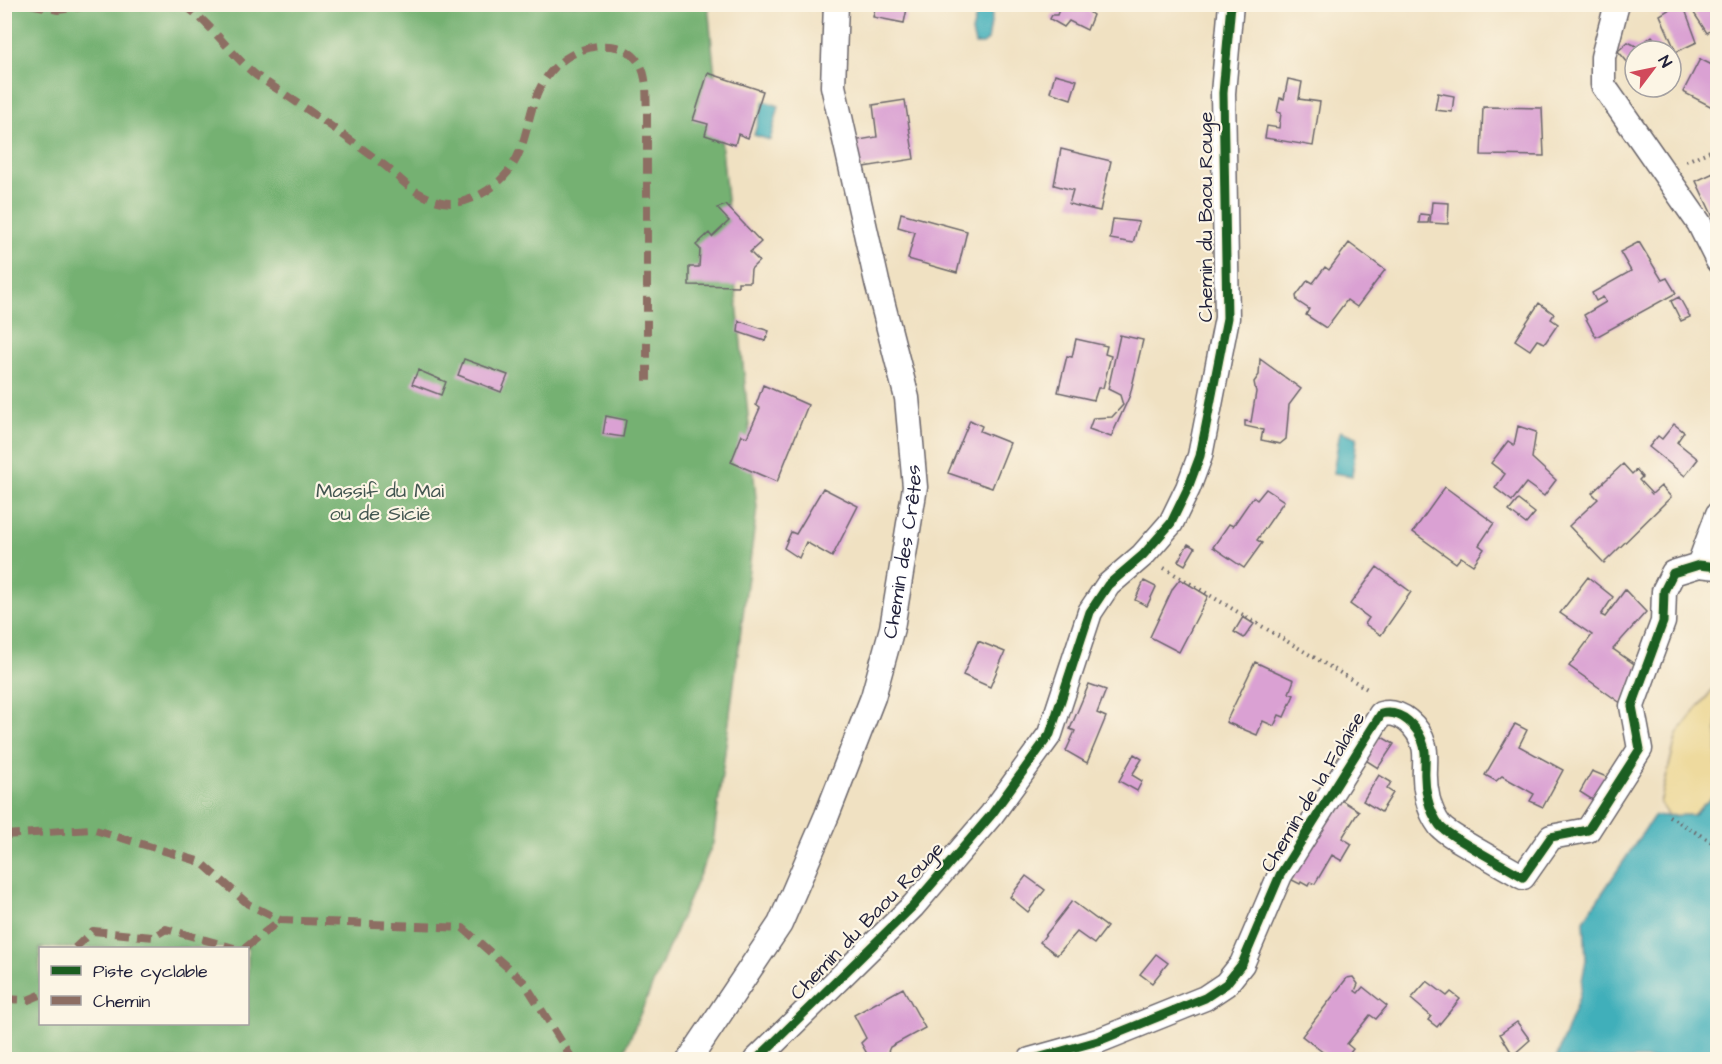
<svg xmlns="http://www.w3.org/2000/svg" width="1722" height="1064" viewBox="0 0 1722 1064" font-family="'Architects Daughter',sans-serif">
  <rect width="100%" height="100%" fill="#fcf5e5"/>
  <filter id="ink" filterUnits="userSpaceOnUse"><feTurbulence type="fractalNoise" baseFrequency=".0167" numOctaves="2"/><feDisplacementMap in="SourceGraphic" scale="12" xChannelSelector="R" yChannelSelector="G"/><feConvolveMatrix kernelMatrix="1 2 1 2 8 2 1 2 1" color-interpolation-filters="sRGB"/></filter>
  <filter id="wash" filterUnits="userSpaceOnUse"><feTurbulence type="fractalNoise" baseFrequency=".008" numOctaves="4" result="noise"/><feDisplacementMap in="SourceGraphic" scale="24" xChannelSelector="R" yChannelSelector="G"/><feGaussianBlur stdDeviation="1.35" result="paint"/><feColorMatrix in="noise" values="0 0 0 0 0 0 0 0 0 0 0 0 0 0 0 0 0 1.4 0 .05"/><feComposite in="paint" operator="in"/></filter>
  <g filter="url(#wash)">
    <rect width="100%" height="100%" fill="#f0e1c2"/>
    <path fill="#74b172" stroke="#4b6a56" stroke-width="1.5" fill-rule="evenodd" d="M5,5H708L757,508L713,843L621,1059L5,1060ZM40,948H248V1024H40Z"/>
    <path fill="#eeda9e" stroke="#887e6c" stroke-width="1.5" d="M1717,684V792L1693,815L1669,816L1660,803L1677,734Z"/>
    <path fill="#3fafba" stroke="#30687a" stroke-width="1.5" d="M979,5H994L988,40L983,44H975L972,32Z
      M764,101L779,106L770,140L754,135Z
      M1340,431L1357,437L1352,476L1333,473Z
      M1717,792V1059H1556L1579,997L1586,960L1584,920L1654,816L1693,815Z"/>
    <g id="blocks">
      <path fill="#daa1d3" d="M876,4H908L904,23L873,17Z
        M1061,4H1092L1089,12L1093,15L1087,30L1069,21L1064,27L1050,19L1052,15H1057Z
        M1678,4H1683L1697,42L1676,52L1660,15Z
        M1688,4H1718V25L1707,33Z
        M1652,36L1664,51H1635V71L1618,51L1628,42L1638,47Z
        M1671,59L1679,69L1671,76Z
        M1700,59L1718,68V110L1683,92Z
        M708,73L763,91L748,138L738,134L735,145L705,135L708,124L693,120Z
        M1055,74L1077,80L1071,99L1050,92Z
        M1288,79L1302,82L1299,99L1320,102L1313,146L1265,138L1267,126L1279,128L1281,113L1277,112L1280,98L1284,99Z
        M1438,93L1454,96L1452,112L1435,110Z
        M905,100L914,159L858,168L853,141L877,137L873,105Z
        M1483,107L1542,108L1544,156L1481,155Z
        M1061,149L1111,161L1100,211L1069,204L1073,190L1054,185Z
        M1718,171V220L1715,221L1696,181Z
        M1432,202L1449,203L1448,224L1430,223Z
        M726,205L761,242L750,252L759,261L751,269L750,282H738V286L689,285V267H699L700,249L696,245L709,233L712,237L729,221L717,208Z
        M901,213L967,231L957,273L908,259L915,232L898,227Z
        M1420,214L1429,215L1428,223H1419Z
        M1113,219L1139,222L1133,243L1110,239Z
        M1639,242L1662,280L1667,278L1676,293L1596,337L1584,315L1606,302L1603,297L1596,301L1592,293L1631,271L1620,252Z
        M1349,243L1385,270L1357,307L1347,300L1326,328L1306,315L1309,309L1297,301L1296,296L1308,280L1313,283L1325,267L1329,270Z
        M1679,297L1690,317L1681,321L1671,301Z
        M1539,303L1554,314L1551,319L1558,324L1545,343L1537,340L1530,350L1515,340Z
        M739,321L769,331L765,341L738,332Z
        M1120,335L1143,340L1130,395L1111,437L1089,429L1093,418L1112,417L1123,405L1120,395L1108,389Z
        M1076,339L1107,346L1105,354L1111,356L1103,388H1098L1094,400L1058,392L1067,356L1072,357Z
        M464,359L508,375L501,392L458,375Z
        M1260,359L1301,389L1289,405L1286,439L1280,444L1261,440L1263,430L1245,426V421L1251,422L1256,392L1254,382L1259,375Z
        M418,370L446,382L441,395L412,384Z
        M763,385L808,405L777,482L731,462L742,435L747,437L760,408L756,405Z
        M606,416L626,420L623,437L603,434Z
        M970,420L982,426L980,431L1010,443L992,488L948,473Z
        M1674,424L1684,432L1677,442L1698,459L1685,476L1649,447L1658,436L1662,439Z
        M1518,426L1536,432L1532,458L1556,480L1544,496L1526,483L1512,501L1495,488L1505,474L1491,463L1508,441L1514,445Z
        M1623,464L1632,474L1636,470L1642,477L1639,480L1652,494L1661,486L1671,497L1604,563L1569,526L1598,499L1592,493Z
        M1445,487L1494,523L1479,545L1484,549L1473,565L1461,557L1456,563L1413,532Z
        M823,488L858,506L832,557L806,542L799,558L784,548L791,532L796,534Z
        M1266,489L1284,501L1257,540L1262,543L1244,568L1213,547L1229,524L1233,526L1253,497L1257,500Z
        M1518,500L1535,513L1526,524L1509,511Z
        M1188,544L1195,548L1185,565L1178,561Z
        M1377,567L1411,592L1381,635L1365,624L1369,618L1350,604Z
        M1588,577L1613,597L1601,615L1605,617L1625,590L1646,612L1613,649L1640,668L1622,704L1569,666L1592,635L1560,613Z
        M1180,579L1208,596L1179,652L1150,637L1173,588Z
        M1144,581L1156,587L1147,606L1135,600Z
        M1243,617L1254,624L1244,638L1234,632Z
        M978,641L1005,652L990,687L963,675Z
        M1255,662L1294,680L1289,693L1294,695L1284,717L1279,715L1274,726L1263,721L1257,735L1226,722Z
        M1089,684L1106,690L1097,713L1106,717L1087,763L1066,751L1075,731L1070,729Z
        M1515,724L1527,730L1519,746L1563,770L1543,807L1530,801L1534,794L1502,776L1496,781L1485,775Z
        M1380,736L1394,744L1378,768L1364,759Z
        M1134,754L1142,759L1132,775L1142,781L1137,791L1119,781Z
        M1592,771L1614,780L1599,804L1580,792Z
        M1379,775L1391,782L1387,789L1393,793L1381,812L1363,801Z
        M1338,798L1359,811L1342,838L1352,844L1342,861L1332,855L1315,884L1310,882L1308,886L1301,882L1300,884L1288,878Z
        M1026,876L1045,890L1028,912L1010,897Z
        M1072,901L1107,927L1094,944L1077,932L1057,955L1040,942Z
        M1156,954L1168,963L1152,983L1140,974Z
        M1353,977L1358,984L1355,991L1358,993L1363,987L1387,1006L1376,1019L1370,1015L1347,1044L1353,1049L1345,1059H1327L1329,1057L1302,1036L1347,978Z
        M1427,981L1447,996L1451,992L1460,999L1437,1027L1428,1020L1431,1016L1411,999Z
        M903,988L925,1028L890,1047L887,1054L870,1059L861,1043L866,1038L854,1015Z
        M1517,1022L1530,1040L1513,1055L1500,1034Z"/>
    </g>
  </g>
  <g filter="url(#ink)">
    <use href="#blocks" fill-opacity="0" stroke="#6a656a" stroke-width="1.5"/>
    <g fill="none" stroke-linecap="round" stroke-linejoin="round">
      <g stroke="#6a656a" stroke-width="27">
        <g id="minor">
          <path d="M1617,4L1603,57V85L1699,223L1718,261"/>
          <path d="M1699,565L1718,514"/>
          <path id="s1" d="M689,1060L780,924L827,815L873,697L892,628L915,487L907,398L877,282L833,86L836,4"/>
          <path d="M756,1060L913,906L992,814L1050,734L1090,612L1108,585L1143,555L1171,523L1188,488L1200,456L1227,318L1223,93L1231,4"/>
          <path d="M1030,1060L1098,1041L1205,998L1226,984L1242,964L1280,875L1381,714C1401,709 1419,727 1424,746C1426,753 1425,762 1425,769C1424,788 1428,810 1440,826C1448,836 1507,867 1523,877L1551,837L1588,830L1640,749L1632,706L1663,622L1664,591L1673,573L1699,565L1718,567"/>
        </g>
      </g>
      <path stroke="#6a656a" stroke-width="4" stroke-dasharray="1.5 4.5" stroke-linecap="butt" d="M1686,161L1718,148
        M1164,568L1369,690
        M1669,816L1718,846"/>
      <use href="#minor" stroke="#fff" stroke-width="24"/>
      <path stroke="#8d6e63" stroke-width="8" stroke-dasharray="15 8" stroke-linecap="butt" d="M30,4L58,10L107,4
        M183,4C212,24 230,54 257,76C299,103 340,132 380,162C393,171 405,186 419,193C428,198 442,204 453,203C472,202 495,188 507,173C536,138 521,90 566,58C595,39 638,39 645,79C647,89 646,101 647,111V386
        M4,835L92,829L201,862L248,904L280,920L463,928L524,982L573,1060
        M75,948L93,931L153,937L166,929L234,948
        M245,948L280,920
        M4,999L28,1000L40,995"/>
      <g stroke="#fcf5e5" stroke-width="13">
        <path id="cycleway" d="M756,1060L913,906L992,814L1050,734L1090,612L1108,585L1143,555L1171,523L1188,488L1200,456L1227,318L1223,93L1231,4
          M1030,1060L1098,1041L1205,998L1226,984L1242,964L1280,875L1381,714C1401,709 1419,727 1424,746C1426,753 1425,762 1425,769C1424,788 1428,810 1440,826C1448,836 1507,867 1523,877L1551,837L1588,830L1640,749L1632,706L1663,622L1664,591L1673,573L1699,565L1718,567"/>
      </g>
      <use href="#cycleway" stroke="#1b5e20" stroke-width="9"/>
    </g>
  </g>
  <g text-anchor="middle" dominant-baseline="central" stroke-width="4.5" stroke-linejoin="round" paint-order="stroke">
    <g font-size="20" fill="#22223b" stroke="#fcf5e5">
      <text transform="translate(1206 217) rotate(-90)">Chemin du Baou Rouge</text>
      <text stroke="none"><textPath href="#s1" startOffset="558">Chemin des Crêtes</textPath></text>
      <text transform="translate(1313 792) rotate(-59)">Chemin de la Falaise</text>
      <text transform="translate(867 921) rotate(-46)">Chemin du Baou Rouge</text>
    </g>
    <g font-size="20" fill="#435651" stroke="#fcf5e5">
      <text x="380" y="491">Massif du Mai<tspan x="380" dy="23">ou de Sicié</tspan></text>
    </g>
  </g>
  <rect width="1722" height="1064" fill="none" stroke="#fcf5e5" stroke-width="24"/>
  <rect x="39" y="947" width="210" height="78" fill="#fcf5e5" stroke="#a5a1a1" stroke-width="1.5"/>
  <rect x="51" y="966" width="30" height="9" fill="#1b5e20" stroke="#a5a1a1" stroke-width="1.5"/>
  <text x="93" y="977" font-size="18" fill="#22223b">Piste cyclable</text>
  <rect x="51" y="996" width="30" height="9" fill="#8d6e63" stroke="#a5a1a1" stroke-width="1.5"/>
  <text x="93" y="1007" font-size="18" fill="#22223b">Chemin</text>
  <g transform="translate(1653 69) rotate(58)"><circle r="28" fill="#fcf5e5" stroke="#a5a1a1" stroke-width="1.5"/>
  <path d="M0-4.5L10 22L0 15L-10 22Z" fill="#d1495b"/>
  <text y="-9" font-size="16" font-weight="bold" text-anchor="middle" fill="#22223b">N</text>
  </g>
</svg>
